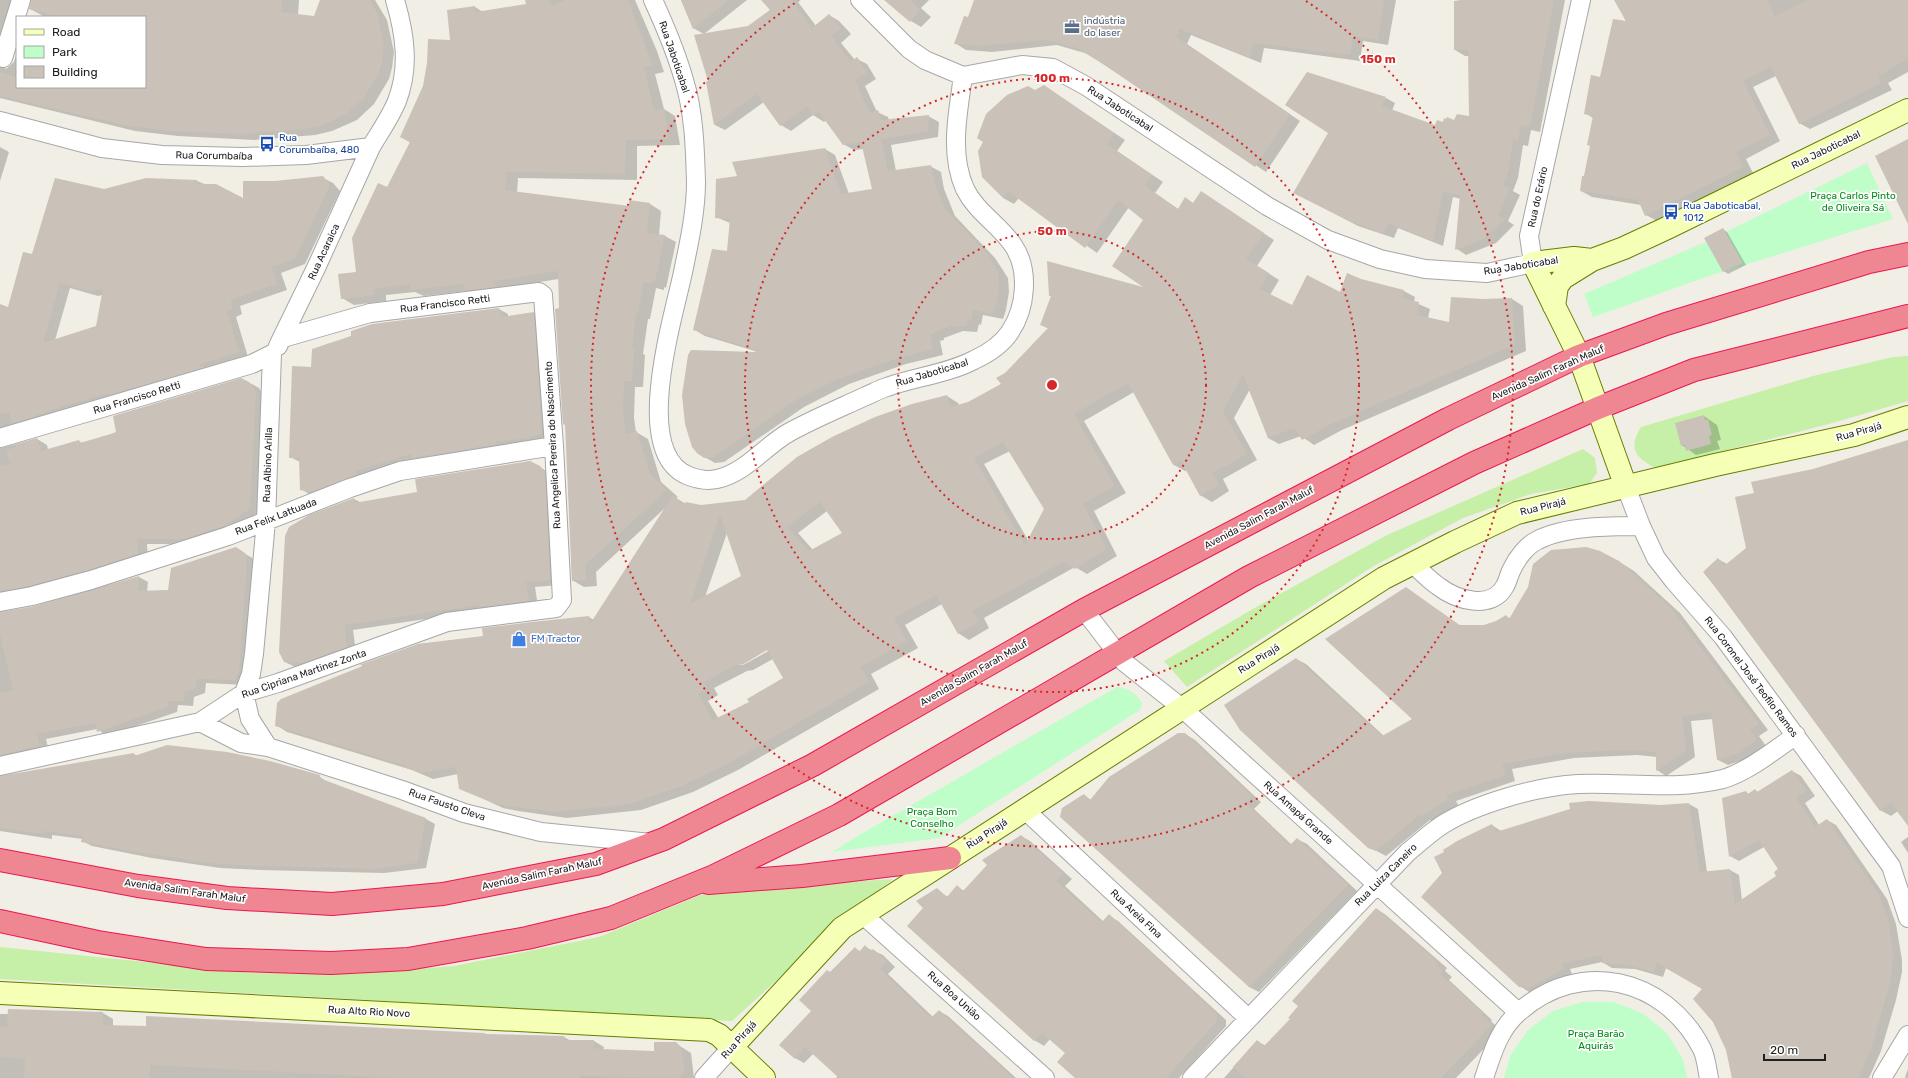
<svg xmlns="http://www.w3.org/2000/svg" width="1908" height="1078" viewBox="0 0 1908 1078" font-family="Rubik,sans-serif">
  <rect width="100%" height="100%" fill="#f1eee5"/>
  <path fill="#c6efa7" d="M1908,356V401L1829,424L1656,468C1635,458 1628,448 1641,427L1813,376L1893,357Z
    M1583,449L1595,458L1597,473L1589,484L1531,494L1463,518L1372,567L1187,687L1164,661L1258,606L1385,536Z
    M893,879L848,915L732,1021L0,979V947L254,973L352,974L454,966L599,937L710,891Z"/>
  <path fill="#bffec9" d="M1867,163L1893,219L1712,275L1593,317L1584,294L1703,243Z
    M1117,687C1127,687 1137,694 1142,703L1140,710L939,838L832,852L861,834Z
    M1582,1002H1613L1642,1013L1666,1032L1683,1059L1687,1078H1504L1510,1056L1528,1030L1553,1011Z"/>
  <path fill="#0003" fill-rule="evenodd" d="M0,0H24L3,61V67L6,69L14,62L17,52V87H145V17H45L30,9L32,0H299L298,15L315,17L321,0H375L387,20L394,52L392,68L389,79L374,104L357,120L332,131L315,135L254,140L178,136L135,131L0,98Z
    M527,0H635L657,51L664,72L655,74L664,109L675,116L680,145L637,146V180L518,178L517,193L630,207L650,204L661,211L659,235L665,236L676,242L666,288L664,287V290L656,288L650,319H648L643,354L645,355L643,387H635L634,418L636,432L648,439L661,482L678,497L676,498L686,504L701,506L745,501L947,396L958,403L959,406L968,403L1002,384L1006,374L1049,329L1042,325L1147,289L1145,220L1129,207L1097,253L1019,198L1014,204L1003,198L1035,91L1044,86L1125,140L1117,151L1163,182L1155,193L1178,209L1212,199L1274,240L1257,266L1279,280L1270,295L1293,307L1341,293L1361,280L1404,291L1415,297L1414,302L1430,309L1428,318L1450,323L1483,300L1512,299L1523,306L1526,351L1342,430L1314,445L1301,436L1279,444L1268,438L1250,389L1234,418L1257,460L1223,479L1229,491L1212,502L1200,495L1187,470L1185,471L1174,465L1134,392L1084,421L1126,493L1094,511L1117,556L1087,574L1075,567L984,618L989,628L969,640L958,633L942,604L905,625L918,648L871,674L879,689L738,770L693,792L641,810L567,818L518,811L503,808L460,788L458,774L433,779L412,770L287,732L276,725L364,667L361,665L419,644L484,637L589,617L594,620L665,508L596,572L597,586L584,587L572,580L566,425L564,424L559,279L507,287L477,297L467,291L424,296L415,292L386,295V301L354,305L342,298L357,273L387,189L411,143L401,137L452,41L475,7L483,12L529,4ZM1010,451L1045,509L1028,540L984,464ZM827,511L843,533L813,550L798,533ZM727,533L743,577L705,597ZM771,647L772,649L743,665H739ZM773,659L785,678L751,703L719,719L708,701L718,695L714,688L747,671L753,670Z
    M681,0H747L704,34L693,28Z
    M762,0H801L798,2L816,26L829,15L839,21L851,34L841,43L855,60L857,59L867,64L876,79L865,86L877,112L888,117L889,120L928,116L939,122L938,137L891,145L896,171L930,166L941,172L944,189L955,216L995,258L1008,278L1009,292L1006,310L1003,319L983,315L981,325L979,324L977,332L963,331L944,338V340L940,341L943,355L906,364L849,384L804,407L724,462L715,463L697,453L758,352L705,336L695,330L728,252L730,223L716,217L739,177L825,149L835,155L849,194L874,190L863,149L854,150L843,144L826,120L824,122L813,115L791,131L781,125L764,102L725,130L715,125L707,82L749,27L771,10Z
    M887,0H929L921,8L931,17L921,27L911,21Z
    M975,0H1396L1388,45L1363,41L1360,61L1264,48L1261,63L1191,35L1187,44L1300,121L1266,172L1088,54L1057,45L992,52L966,50L955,43L969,18Z
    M1462,0H1565L1540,132L1531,130L1528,146L1523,145L1518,178L1513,191L1520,195L1508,221L1514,225L1496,243L1466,255L1457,249L1461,199L1453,197L1443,246L1398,228L1394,238L1358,226L1305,198L1386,98L1395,103L1392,111L1436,126L1470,117L1469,56H1465L1455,50Z
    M1615,0H1908V72L1888,83L1892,90L1810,129L1799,123L1776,76L1753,87L1780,141L1746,159L1753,173L1657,221L1646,215L1641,205L1592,197L1581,191L1591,146L1593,118L1585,113L1627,23Z
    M0,147L9,152L0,181Z
    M323,178L333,183L340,191L305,264L281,273L287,290L240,306L242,314L236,317L248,357L0,440V313L9,308L32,255L104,190L146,179L197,181L244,200L275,182ZM70,288L98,296L102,295L97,327L55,340Z
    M1723,229L1727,232L1746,265L1728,274L1724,271Z
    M499,309L508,314V317L534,313L542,318L551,437L321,496L309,494L301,489L300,462L290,457L312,368Z
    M248,382L259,388L266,399L259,515L195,544H147L148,559L0,598V448L37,439L47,445L48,450L79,441L82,443L118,432Z
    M1704,416L1717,425L1721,440L1717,441L1720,449L1696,455L1682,445Z
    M1908,441V824L1898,811L1891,816L1880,810L1704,572L1718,559L1727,564L1747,549L1755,494L1814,470Z
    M540,467L549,473L559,585L535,587L538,606L485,610L353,630L356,652L312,668L295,667L285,662L297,523L354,499L362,503L418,493Z
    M235,548L254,559L244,685L206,683L205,693L194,697L193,706L178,705L177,712L107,736L97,729L46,739L49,751L0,767V616L139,577L148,582L147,592L169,590Z
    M1618,561L1634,571L1680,613L1768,730L1759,736L1766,746L1747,759L1728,765L1718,760L1713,719L1691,721L1695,757L1666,776L1657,770V757L1637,755L1574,758L1512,769L1515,781L1456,801L1458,805L1432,821L1430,820L1386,856L1369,847L1296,659L1306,664L1384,736L1413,719L1406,588L1461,626H1484L1496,622L1506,616L1511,619Z
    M1185,734L1195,740L1261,802L1254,809L1292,845L1297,839L1307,844L1357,891L1259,992L1249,987L1084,795L1091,800Z
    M134,754L137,756L319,776L328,783L426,819L435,824L426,868L384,873L261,870L220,868L152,858L92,846L82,841L83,839L52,835V839L0,831V774V777Z
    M1792,771L1801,776L1815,796L1805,803L1819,825L1827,820L1836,825L1887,899L1896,924L1902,960V972L1896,1000L1881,1051L1869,1078H1732L1727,1050L1704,989L1666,968L1663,977L1635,969L1612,968L1602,962L1570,969L1572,974L1539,993L1529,992L1520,986L1492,825L1501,831L1661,806L1689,804L1698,809L1707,872L1730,870L1739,875L1742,900L1778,876L1780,870L1764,847L1739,861L1730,856L1745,792L1749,794L1755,790L1758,792Z
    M1021,836L1030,841L1072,879L1065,886L1104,922L1109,916L1118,921L1226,1020V1026L1179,1078H1076L1066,1053L1050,1039L1044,1046L1034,1040L925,907L937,890L948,897L957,887L965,891Z
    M1908,837V853L1901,842Z
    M1377,909L1386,915L1447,968L1445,971L1452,977L1449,980L1492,1020L1491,1021L1501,1031L1456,1078H1224L1257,1041L1266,1046L1291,1019Z
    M865,947L883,955L895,967L888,974L933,1017L939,1011L948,1016L1016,1078H836L838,1075L814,1053L804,1063L795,1058L812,1011L831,973L855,948L861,952Z
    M9,1010L103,1013L113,1019V1026L564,1037L571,1041H594L604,1047L603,1050L655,1052L675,1043L691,1053L694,1078H0V1014H9Z
    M1908,1069V1078H1906L1905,1077Z"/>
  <path fill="#cac1b8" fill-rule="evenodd" d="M31,0H282L281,12L314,16L320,0H370L377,13L381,31L384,46L382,62L379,73L364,98L346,114L321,126L304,129L243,134L167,131L124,125L0,96V72L17,77V87H145V17H60L29,9Z
    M525,0H549L552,6L565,0H628L653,66L644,67L654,110L664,108L669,139L626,140L625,174L507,172L505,190L629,206V200L650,203L647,233L665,235L655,282L652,281V284L644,282L638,313H636L632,348H634L632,381H624L623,410L626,434L637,431L650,474L667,490L585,565L586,580L572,581L565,424L563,425L555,309L559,308L558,271L495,281L496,287L464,291L463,284L411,290L410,284L374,289L375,295L341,299L338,274L356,272L352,238L378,183L387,187L410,142L400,137L423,86L427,63L428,39L450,40L447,10L475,6L476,12L526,4Z
    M681,0H729L693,29Z
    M761,0H792L812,28L829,14L841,28L831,36L851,62L857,57L867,73L855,80L870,113L878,110L881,120L929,115L928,131L881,139L888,171L931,165L934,182L945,209L985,251L998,271L999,286L996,304L993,314L973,310L971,320L968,319L967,326H952L934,332L935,334L930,335L933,349L895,359L838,379L794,401L714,457L704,458L697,453L692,447L685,424L682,395L688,355L691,350L755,352L756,350L693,330L712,249L727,251L730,219L715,218L716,179L737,176L732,162L825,148L841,194L872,189L861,142L843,145L819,112L813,116L807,107L780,126L757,94L714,125L706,82L708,81L694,35L748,26L770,10Z
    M884,0H910L920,10L910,22Z
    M974,0H1384L1378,40L1353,36L1350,55L1253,43L1250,58L1180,29L1176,37L1290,114L1255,167L1103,64L1077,48L1046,40L981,46L954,44L964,16L968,17Z
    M1461,0H1554L1530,127L1521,125L1518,141L1513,140L1508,172L1503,186L1510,188L1498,216L1505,219L1482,240L1455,250L1460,195L1443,192L1433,241L1388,223L1384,234L1347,220L1293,193L1328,133L1285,105L1307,72L1386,97L1382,106L1435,125L1437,120L1443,122L1444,118L1446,119L1447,117L1454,120L1457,114L1469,116L1468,50H1454V1Z
    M1614,0H1767L1775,16L1807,0H1908V59L1878,76L1881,83L1799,124L1771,67L1743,81L1770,135L1736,152L1743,167L1645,216L1638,200L1580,191L1582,176H1584L1590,146L1587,145L1593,116L1584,114L1591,75L1600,77L1613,19L1626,21Z
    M1044,85L1114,133L1107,144L1152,175L1145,186L1178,209L1185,197L1193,203L1201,191L1264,233L1246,259L1269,273L1260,289L1292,305L1307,275L1340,292L1347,273L1361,279L1404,290L1402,298L1419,302L1417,315L1449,322L1451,297L1483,299L1512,298L1515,345L1331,424L1302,440L1294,428L1268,438L1243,375L1223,411L1247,454L1213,473L1219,485L1200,496L1181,461L1173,465L1128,383L1074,414L1115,486L1083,504L1107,549L1075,569L1063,562L973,611L979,622L958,634L936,595L894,618L907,641L861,667L869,682L727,764L682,786L629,804L555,812L506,806L491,802L459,789L456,767L421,773L406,768V766L275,726L277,703L281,699L365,665H359L418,644L483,636L482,628L532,622L589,616L590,624L673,495L684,505L686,502L701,505L745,500L797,457L832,437L875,417L912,404L947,395L950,407L968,402L1001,384L996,378L1005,373L1048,328L1040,325L1051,296H1049L1047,261L1143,287L1112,266L1143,220L1118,200L1085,248L1008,191L1003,198L982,177L978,151L983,142L977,138L986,114L1007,95L1028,86L1035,90ZM1003,442L1044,509L1025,545L974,458ZM820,502L842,533L809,551L787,527ZM720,515L741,576L690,604ZM767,650L783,678L747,699L749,702L713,720L698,694L708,688L704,682L736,665L741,664L742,665Z
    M1908,139V224L1875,156Z
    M323,176L330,185L295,259L272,267L277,284L231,300L233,309L227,311L239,352L198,365L205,367L109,395V393L64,406L12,424L9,412L0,414V304L8,307L23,252L32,254L55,178L104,189L146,178L197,180V184H216L243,198V181H275ZM60,283L87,291L103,289L96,326L43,343Z
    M1723,228L1743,263L1723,272L1704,238Z
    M499,308L501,317L534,312L542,433L529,438L495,442L498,444L412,458L411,454L356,471V475L311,492L300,490L299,458H289L292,366L311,367L312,349L351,336V331L372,324Z
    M241,378L249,382L256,392L250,509L224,526L185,539H137L138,554L88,570L30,586L0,591V466L10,464L6,450L16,447V444L37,438L41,451L79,440L80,443L111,434L116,432L113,416Z
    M1704,415L1705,420L1708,419L1712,435L1709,436L1711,444L1686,451L1685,445L1681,446L1675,423Z
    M1908,440V826L1891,803L1880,811L1721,594L1703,572L1718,558L1724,566L1746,548L1735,497L1754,493L1751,482L1813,469Z
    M530,461L540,466L545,472L550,580L526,582L529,601L478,607V605L345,625L347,647L303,663L284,662L279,652L285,536L289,527L309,515L354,498V503L417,492L415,479Z
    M236,547L245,553L247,560L239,672L235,680L197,679L196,688L185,692L184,701H169L168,707L97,732L95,723L37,734L40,746L0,755V693L13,690L0,634V612L35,606L139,576L138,591L168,590L171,568Z
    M1586,547L1600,551L1619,561L1670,607L1759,724L1750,730L1757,740L1737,754L1717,760L1711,712L1682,716L1686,751L1656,771V752L1627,750L1563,753L1502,764L1506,775L1446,795L1449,799L1422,816L1421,814L1376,851L1368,848L1240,730L1224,705L1296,658L1382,736L1412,719L1325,639L1406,587L1459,625H1484L1496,621L1506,615L1509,619L1528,587L1533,564L1551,550Z
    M1178,733H1185L1252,796L1246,803L1290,845L1297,838L1348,885L1249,987L1060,817L1062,808L1084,794L1090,800L1109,777Z
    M167,745L227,752L270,761L320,775L319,778L426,818L417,863L374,869L251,866L210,863L142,853L81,842L82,836L43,831V834L0,828V776L134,753V756Z
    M1792,770L1807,791L1796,797L1815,827L1827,819L1878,893L1888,918L1893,954L1891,979L1872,1046L1859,1078H1732L1726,1050L1713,1022L1693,999L1702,989L1657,963L1654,972L1626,965L1602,963V955L1562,964L1564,969L1529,988L1519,987L1421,897L1442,873L1434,857L1444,852L1443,850L1457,841L1492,824L1496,832L1570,809L1569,803L1589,801L1661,805L1689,803L1700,872L1730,869L1735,904L1776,876L1774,872L1778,869L1759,840L1729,857L1722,798L1746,791L1748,794L1755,789L1757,792Z
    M1021,835L1063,873L1056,881L1090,912L1102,922L1109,914L1217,1014V1021L1166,1078H1075L1057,1062L1065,1053L1042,1033L1034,1041L907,926L923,908L916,901L937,888L947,897L957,885L963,891L987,865L982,860Z
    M1376,908L1438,962L1436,964L1443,971L1440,974L1483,1013L1482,1015L1492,1025L1441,1078H1245L1233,1067L1257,1040L1264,1046L1290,1019L1288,1018L1298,1006L1292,1001Z
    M865,945L871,951L873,949L887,961L880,969L931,1018L939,1010L1013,1078H839L805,1047L795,1059L779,1045L811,1011L799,1000L827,970L830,972L855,947L859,952Z
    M8,1009L103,1012V1025L146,1026V1016L484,1033L486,1034L564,1036V1040H594V1048L600,1049L654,1051V1042H676L681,1047L685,1072L679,1078L579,1076V1078H393L150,1065V1078H24L25,1059L0,1057V1027H7Z"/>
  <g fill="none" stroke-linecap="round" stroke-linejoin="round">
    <g stroke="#a7a7a7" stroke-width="20">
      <path id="street" d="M653,0C665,26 676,52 684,80C694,112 695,148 696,182C696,212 689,243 683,272C674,316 630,454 689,476C697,479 708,481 717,479C745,473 764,447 788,433C813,419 840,408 866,396C873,393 880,389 887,387C915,377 947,374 974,360C987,354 1002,344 1010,332C1026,308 1030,270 1013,245C999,224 977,213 965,189C949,153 958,113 963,76
        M860,0L909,49L925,60L963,76
        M3,58L21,0
        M963,76L1022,65L1053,68L1086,86L1267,206L1328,240L1380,259L1425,269L1487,273L1533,263L1529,236L1581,0
        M0,121L102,148L162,155L243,157L306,155L371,147C380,132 391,116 397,101C410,67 405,34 395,0
        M278,346L316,268L371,147
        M272,354L266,521L254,654L251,674L244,693L250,719L268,747L402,790L464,813L541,832L651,843
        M0,438L252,364L272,354
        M1626,487L1641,526L1656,558L1674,581L1723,637L1891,866L1908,918
        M1413,564C1421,571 1429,580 1438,586C1456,600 1492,611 1505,586C1508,581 1509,574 1512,569C1517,558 1527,545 1538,540C1565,526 1611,526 1641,526
        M0,602L32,596L91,580L228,536L350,488L400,471L554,446
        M1084,610L1124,662L1182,708L1518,1012
        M200,722L241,743L268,747
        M0,766L200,722L244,693L278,683L447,622L556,608L562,600L554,446L543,295L539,292L370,313L283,338
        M1025,810L1248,1018
        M863,915L1045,1078
        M704,1078L731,1048
        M1192,1078L1408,852C1419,843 1430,833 1442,825C1475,804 1538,786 1578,784C1627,782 1674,791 1723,779C1747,772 1775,750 1796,735
        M1484,1078C1492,1054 1499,1029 1519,1012C1580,958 1665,977 1702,1049C1706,1057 1707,1069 1709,1078
        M1882,1078L1908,1035"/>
    </g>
    <g stroke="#677e00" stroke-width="24">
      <path id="secondary" d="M1592,260L1574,258L1533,263L1579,356L1626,487
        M1554,306L1557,286L1563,278L1592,260L1624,248L1667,228L1908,110
        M0,993L709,1030L719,1035L764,1078
        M731,1048L842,928L1384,578L1455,542L1517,513L1715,465L1854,435L1908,417"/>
    </g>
    <g stroke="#eb1751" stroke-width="24">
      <path id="highway" d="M0,860L138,886L227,898L332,904L443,894L596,864L664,839L813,765L1084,610L1448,419L1579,356L1666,324L1869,262L1908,254
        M708,883L802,876L950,858
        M0,921L98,942L206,959L331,963L408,959L527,938L611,918L714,876L839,815L1249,577L1474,463L1598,408L1694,370L1908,316"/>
    </g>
    <use href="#street" stroke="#fff" stroke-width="18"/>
    <use href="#secondary" stroke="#f6ffb6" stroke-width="22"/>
    <use href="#highway" stroke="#ef8793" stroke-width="22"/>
  </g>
  <g fill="none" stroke="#d62828" stroke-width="2" stroke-dasharray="2 4">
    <circle cx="1052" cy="385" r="154"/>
    <circle cx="1052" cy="385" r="307"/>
    <path d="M1306 1A461 461 0 1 1 798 1"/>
  </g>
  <defs>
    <g id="office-bare" transform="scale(1.2)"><path d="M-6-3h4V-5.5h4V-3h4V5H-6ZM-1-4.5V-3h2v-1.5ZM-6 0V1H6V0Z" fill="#5c6f8a" stroke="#fff" stroke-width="2.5" paint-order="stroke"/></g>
    <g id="bus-bare" transform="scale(1.2)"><path d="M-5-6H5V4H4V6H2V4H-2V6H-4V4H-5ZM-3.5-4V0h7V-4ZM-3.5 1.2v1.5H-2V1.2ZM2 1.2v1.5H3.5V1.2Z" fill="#1a4fb4" stroke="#fff" stroke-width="2.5" paint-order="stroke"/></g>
    <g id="shop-bare" transform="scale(1.2)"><path d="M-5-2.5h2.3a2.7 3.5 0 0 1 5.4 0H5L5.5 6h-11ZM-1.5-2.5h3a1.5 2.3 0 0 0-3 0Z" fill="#3f7fe0" stroke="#fff" stroke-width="2.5" paint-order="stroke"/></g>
  </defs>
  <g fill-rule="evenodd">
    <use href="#office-bare" x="1072" y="27"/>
    <use href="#bus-bare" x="267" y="144"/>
    <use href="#bus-bare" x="1671" y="212"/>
    <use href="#shop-bare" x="519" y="639"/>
  </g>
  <g text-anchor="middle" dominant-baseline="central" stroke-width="3.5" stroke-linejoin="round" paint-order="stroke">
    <g font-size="10" fill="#4e5e75" stroke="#fff" text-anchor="start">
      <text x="1084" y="21">indústria<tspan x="1084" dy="12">do laser</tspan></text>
    </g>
    <g font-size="10" fill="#202020" stroke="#fff">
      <text transform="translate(674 57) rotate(71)">Rua Jaboticabal</text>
      <text transform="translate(1120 109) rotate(33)">Rua Jaboticabal</text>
      <text transform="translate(1826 150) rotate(-26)">Rua Jaboticabal</text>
      <text transform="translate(214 156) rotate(1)">Rua Corumbaíba</text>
      <text transform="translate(1538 197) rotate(-78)">Rua do Erário</text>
      <text transform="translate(324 252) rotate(-65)">Rua Acaraica</text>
      <text transform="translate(1521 266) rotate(-9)">Rua Jaboticabal</text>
      <text transform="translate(445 304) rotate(-7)">Rua Francisco Retti</text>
      <text transform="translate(932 373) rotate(-17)">Rua Jaboticabal</text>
      <text transform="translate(1548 373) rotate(-24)">Avenida Salim Farah Maluf</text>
      <text transform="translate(137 398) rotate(-17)">Rua Francisco Retti</text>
      <text transform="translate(1859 432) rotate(-16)">Rua Pirajá</text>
      <text transform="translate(553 445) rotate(-93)">Rua Angelica Pereira do Nascimento</text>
      <text transform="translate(268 465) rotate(-88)">Rua Albino Arilla</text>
      <text transform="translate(1543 507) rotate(-14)">Rua Pirajá</text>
      <text transform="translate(276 517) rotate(-21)">Rua Felix Lattuada</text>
      <text transform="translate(1259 518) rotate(-28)">Avenida Salim Farah Maluf</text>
      <text transform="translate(1259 659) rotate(-32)">Rua Pirajá</text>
      <text transform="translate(974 673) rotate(-30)">Avenida Salim Farah Maluf</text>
      <text transform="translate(304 674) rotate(-19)">Rua Cipriana Martinez Zonta</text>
      <text transform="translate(1751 677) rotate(53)">Rua Coronel José Teofilo Ramos</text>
      <text transform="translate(447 805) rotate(19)">Rua Fausto Cleva</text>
      <text transform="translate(1298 813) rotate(42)">Rua Amapá Grande</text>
      <text transform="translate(987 834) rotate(-33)">Rua Pirajá</text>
      <text transform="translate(542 874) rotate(-12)">Avenida Salim Farah Maluf</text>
      <text transform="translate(1386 875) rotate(-45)">Rua Luiza Caneiro</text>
      <text transform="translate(185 891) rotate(8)">Avenida Salim Farah Maluf</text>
      <text transform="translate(1136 914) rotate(43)">Rua Areia Fina</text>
      <text transform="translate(954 996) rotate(42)">Rua Boa União</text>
      <text transform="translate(369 1012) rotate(3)">Rua Alto Rio Novo</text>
      <text transform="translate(739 1040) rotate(-48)">Rua Pirajá</text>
    </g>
    <g font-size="10" fill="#164399" stroke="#fff" text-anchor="start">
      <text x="279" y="138">Rua<tspan x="279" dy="12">Corumbaíba, 480</tspan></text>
      <text x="1683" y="206">Rua Jaboticabal,<tspan x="1683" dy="12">1012</tspan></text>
    </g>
    <g font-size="10" fill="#028a16" stroke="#fff">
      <text x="1853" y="196">Praça Carlos Pinto<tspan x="1853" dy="12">de Oliveira Sá</tspan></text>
      <text x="932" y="812">Praça Bom<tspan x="932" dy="12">Conselho</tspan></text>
      <text x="1596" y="1034">Praça Barão<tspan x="1596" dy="12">Aquirás</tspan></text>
    </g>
    <g font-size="10" fill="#366cbe" stroke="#fff" text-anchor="start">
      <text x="531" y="639">FM Tractor</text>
    </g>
  </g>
  <circle cx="1052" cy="385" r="6" fill="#d62828" stroke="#fff" stroke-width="2"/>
  <g font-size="12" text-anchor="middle" font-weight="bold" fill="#d62828" stroke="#fff" stroke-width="3.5" stroke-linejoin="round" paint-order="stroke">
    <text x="1378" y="63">150 m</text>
    <text x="1052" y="82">100 m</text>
    <text x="1052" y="235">50 m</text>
  </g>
  <rect x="16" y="16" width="130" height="72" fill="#ffffff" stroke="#a6a6a6"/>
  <rect x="24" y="29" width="20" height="6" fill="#f6ffb6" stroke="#a6a6a6"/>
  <text x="52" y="36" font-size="12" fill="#202020">Road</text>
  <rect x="24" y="46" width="20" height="12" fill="#bffec9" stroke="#a6a6a6"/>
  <text x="52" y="56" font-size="12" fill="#202020">Park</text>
  <rect x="24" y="66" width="20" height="12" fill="#cac1b8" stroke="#a6a6a6"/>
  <text x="52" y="76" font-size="12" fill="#202020">Building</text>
  <path d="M1764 1054v6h61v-6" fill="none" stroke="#202020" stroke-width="2"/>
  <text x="1770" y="1054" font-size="12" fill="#202020" stroke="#ffffff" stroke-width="3" paint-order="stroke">20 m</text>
</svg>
